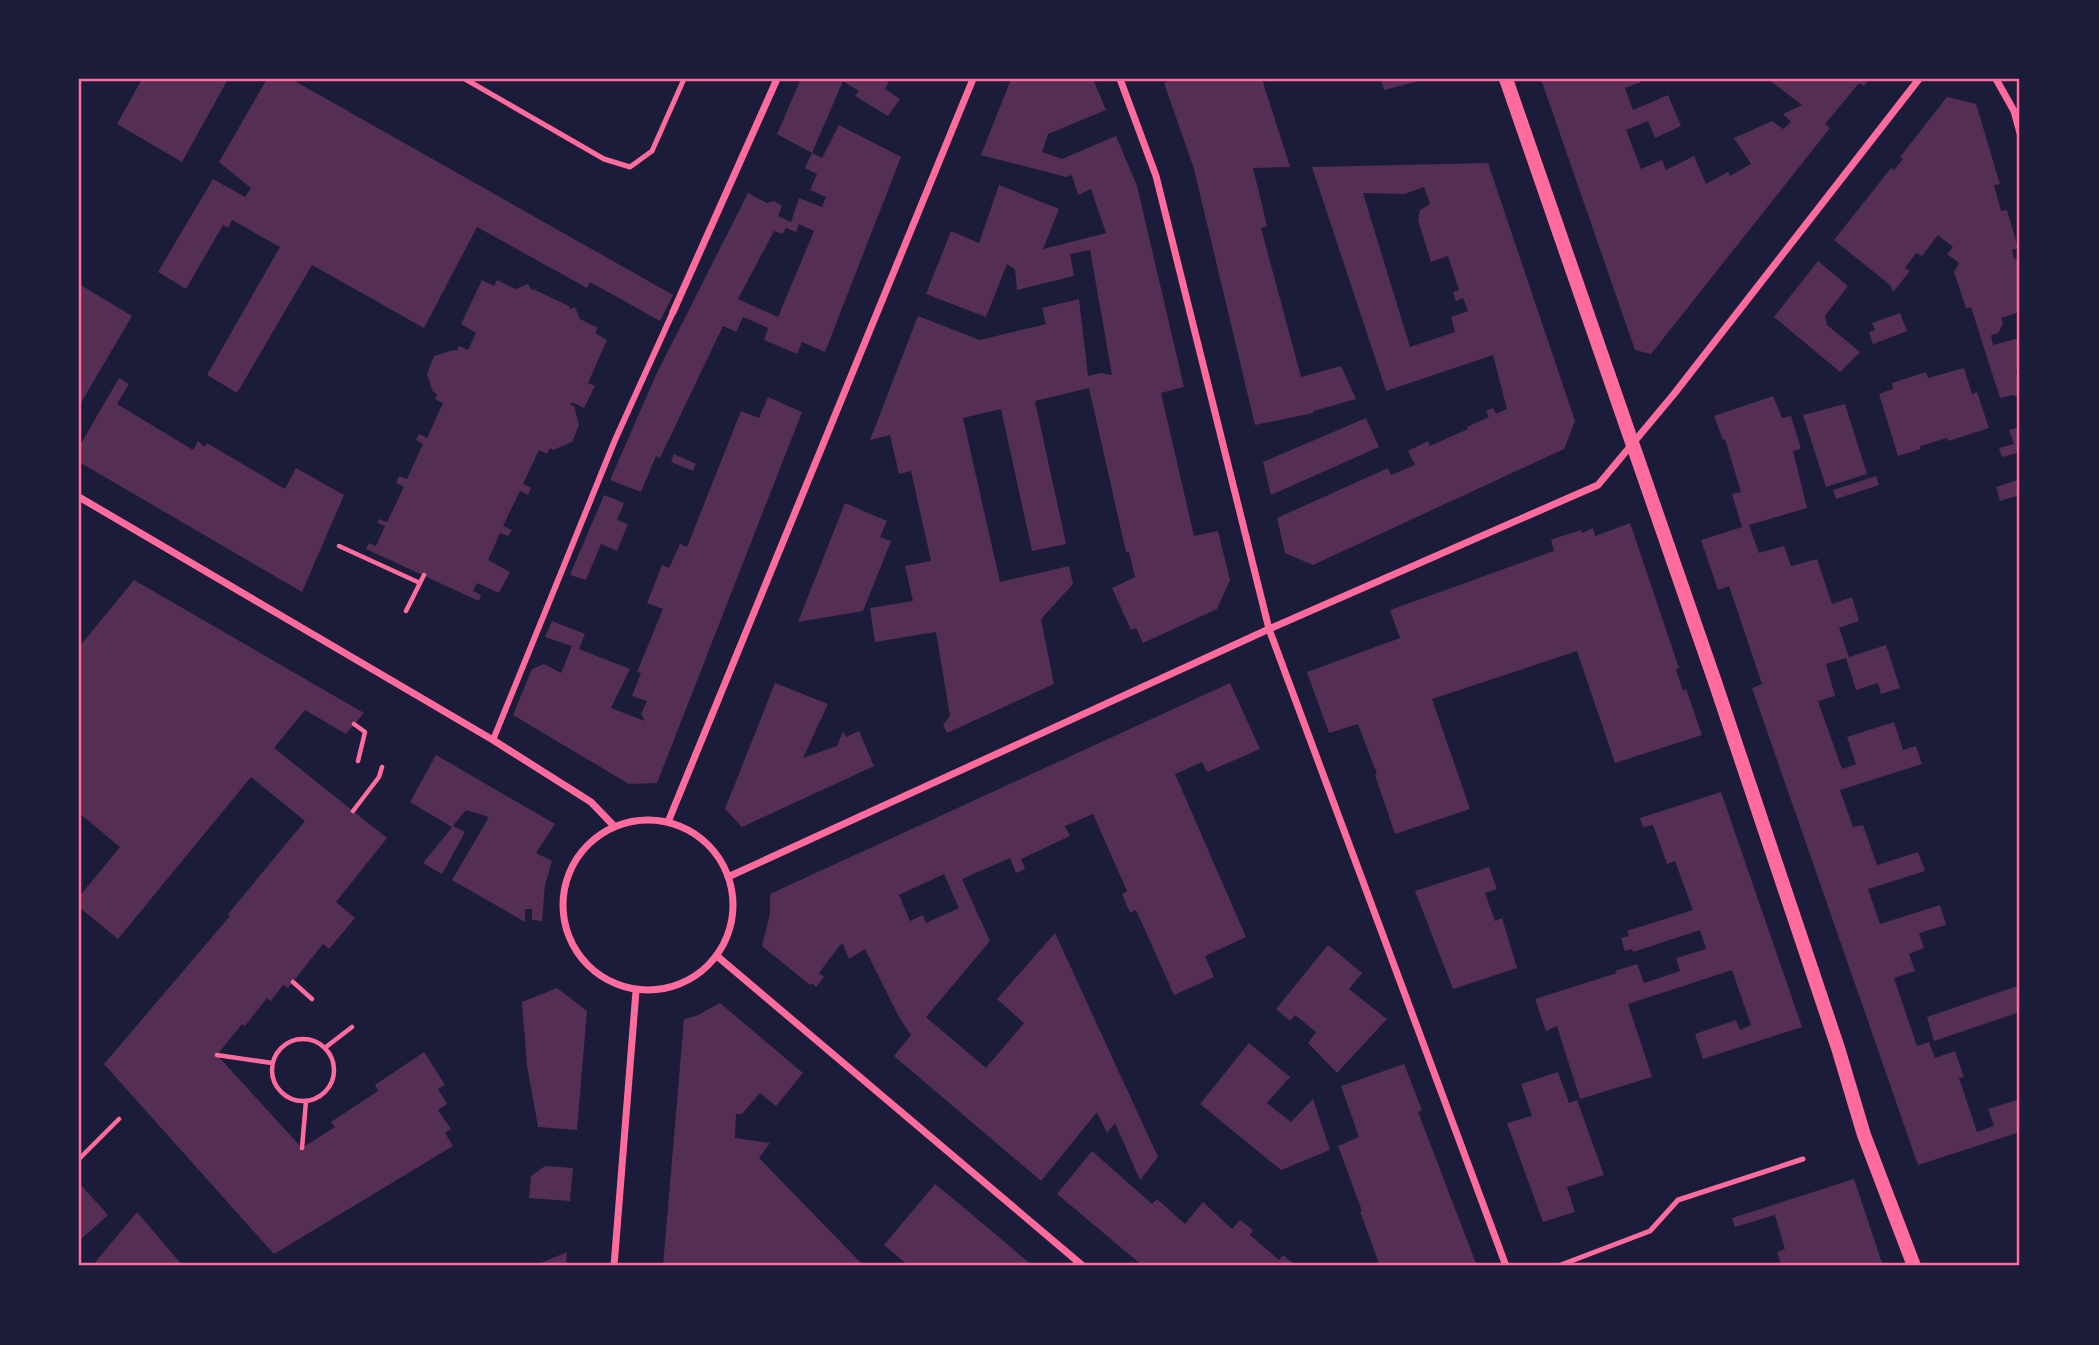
<svg xmlns="http://www.w3.org/2000/svg" width="2099" height="1345" viewBox="0 0 2099 1345" font-family="'Exo 2',sans-serif">
  <rect width="100%" height="100%" fill="#1b1b3a"/>
  <path fill="#542f53" fill-rule="evenodd" d="M142,79H228L182,162L117,124Z
    M267,79H291L673,295L660,321L590,282L587,288L477,227L424,328L312,265L237,393L207,375L280,247L232,220L228,228L223,225L186,289L158,272L213,179L245,197L251,188L219,162Z
    M801,79H890L885,89L900,99L888,116L855,96L859,91L843,81L812,153L777,134Z
    M1011,79H1093L1106,110L1048,134L1042,152L1062,159L1116,136L1137,186L1184,387L1161,393L1194,536L1218,531L1230,580L1217,609L1143,643L1136,628L1131,630L1112,588L1135,577L1129,552H1126L1089,388L1035,401L1066,544L1032,551L1001,409L963,418L1000,582L1069,566L1073,584L1041,619L1054,684L947,733L943,725L950,716L936,632L875,642L870,608L913,601L905,566L931,561L911,471L899,474L890,435L870,440L918,316L980,340L1046,324L1042,308L1079,299L1088,376L1101,373L1112,375L1090,250L1070,254L1074,276L1017,290L1015,269L1007,264L986,317L926,294L951,231L979,243L999,185L1059,209L1043,249L1106,233L1091,189L1078,195L1072,175L1066,177L981,155Z
    M1166,79H1262L1290,167L1253,168L1267,226L1261,228L1301,377L1341,366L1356,399L1313,411V413L1255,425L1194,169L1164,83L1167,82Z
    M1381,79H1423V80L1384,90Z
    M1541,79H1640L1641,82L1625,88L1633,110L1668,95L1681,126L1655,138L1648,121L1626,130L1641,169L1662,160L1666,170L1694,156L1706,184L1728,172L1730,176L1751,164L1734,138L1772,121L1783,129L1791,122L1783,114L1802,105L1768,79H1869L1864,86L1859,83L1825,124L1830,128L1651,354L1635,350Z
    M1947,97L1976,104L2000,184L1994,185L2001,211L2007,210L2018,248L2012,250L2014,259L2020,257V312L2001,318L2003,324L1998,333L1991,335L1993,345L2020,338V369L2016,370L2020,391L2017,397L2013,395L2000,398L1971,307L1966,308L1954,272L1959,263L1947,254L1953,247L1938,235L1922,256L1916,253L1905,268L1910,271L1893,292L1890,285L1834,240L1891,168L1894,170L1903,159L1900,157Z
    M839,125L901,157L825,352L802,342L797,354L764,340L768,328L743,317L736,332L723,326L660,458L656,456L641,492L610,480L656,375L748,193L767,203L774,201L782,206L778,216L791,222L799,198L822,207L826,197L810,190L817,174L805,168L812,153L822,158ZM799,224L814,231L778,317L738,299L774,231L782,234L786,228L796,232Z
    M1488,163L1575,421L1564,449L1313,565L1285,553L1277,518L1388,468L1391,475L1415,465L1408,451L1428,441L1430,446L1468,429L1467,427L1489,417L1486,411L1493,408L1496,414L1507,409L1493,355L1386,391L1312,167ZM1424,187L1430,204L1420,210L1418,220L1431,262L1448,256L1459,290L1453,292L1456,301L1463,298L1468,311L1451,317L1455,332L1410,347L1363,193L1405,194Z
    M1818,261L1848,286L1825,316L1827,325L1860,352L1840,372L1774,317Z
    M482,280L494,286L497,280L516,289L528,284L531,290L533,289L569,306L570,309L575,307L580,319L598,328L595,333L607,340L588,383L595,386L584,408L572,402L570,405L574,406L579,425L572,442L553,450L550,448L547,454L539,450L523,484L531,488L528,495L520,491L503,526L512,530L508,536L500,533L488,560L510,572L499,593L477,583L473,591L481,595L479,601L366,549L369,543L376,546L385,526L377,523L379,519L387,522L404,487L396,483L399,476L407,479L423,444L416,440L419,434L427,438L443,403L435,399L437,394L433,392L427,374L434,356L454,350L457,351L459,346L468,350L476,333L461,324Z
    M79,284L132,316L79,406Z
    M1900,313L1907,331L1873,344L1869,332L1875,330L1872,323Z
    M1964,368L1972,394L1977,392L1989,428L1948,441L1947,438L1920,446L1921,449L1898,456L1879,394L1893,389L1892,383L1926,372L1928,378Z
    M119,378L129,384L117,404L193,450L198,441L205,447L207,443L285,489L296,468L344,495L302,592L79,462V447Z
    M1773,396L1782,418L1791,416L1801,449L1793,451L1807,508L1749,525L1759,553L1784,546L1791,566L1817,559L1832,604L1852,597L1859,621L1839,628L1849,657L1886,645L1900,688L1881,694L1878,683L1856,690L1846,658L1826,664L1835,696L1818,701L1842,769L1856,764L1847,737L1894,722L1903,750L1916,746L1922,764L1840,790L1853,827L1863,825L1877,865L1918,852L1925,871L1868,889L1880,924L1940,905L1946,925L1919,933L1924,948L1909,954L1915,971L1894,978L1917,1046L1929,1042L1935,1058L1955,1051L1964,1077L1959,1078L1977,1132L1994,1126L1988,1109L2020,1099V1132L1918,1165L1752,688L1762,684L1729,586L1718,590L1701,540L1742,527L1732,494L1741,492L1725,439L1723,440L1714,416Z
    M768,397L802,412L657,783L629,784L513,715L532,669L544,664L561,673L572,646L545,637L552,621L585,634L579,649L630,669L611,708L645,721L641,714L647,701L632,696L641,673L637,672L663,609L647,603L662,565L669,568L680,544L687,547L741,411L759,418Z
    M1845,404L1867,474L1826,487L1803,415Z
    M1366,418L1379,447L1271,495L1263,462Z
    M2020,427V460L2017,453L2002,457L1999,448L2014,444L2009,430Z
    M674,454L696,464L693,471L671,462Z
    M1876,476L1879,485L1836,499L1833,490Z
    M2020,479V495L2000,501L1996,487Z
    M604,495L624,503L617,520L628,524L617,551L601,544L586,580L570,575Z
    M845,503L887,521L880,537L891,541L863,611L798,622Z
    M1630,523L1679,668L1676,669L1683,691L1686,689L1702,735L1615,763L1577,651L1432,699L1470,809L1395,834L1375,775L1377,774L1358,724L1329,733L1307,672L1400,638L1390,610L1554,551L1551,540L1559,537L1581,530L1582,533L1593,528L1595,536Z
    M134,580L364,713L346,734L305,710L274,748L387,838L336,902L355,918L329,949L323,944L288,988L283,985L271,1001L267,998L245,1026L242,1024L217,1055L302,1148L335,1127L331,1122L378,1091L375,1085L424,1052L445,1085L438,1089L447,1104L438,1110L451,1129L445,1133L453,1146L274,1254L104,1064L230,916L228,914L305,821L251,777L118,939L79,907V897L120,847L79,813V647Z
    M775,683L828,704L803,758L837,746L843,731L846,737L859,731L874,766L742,827L725,809Z
    M1230,683L1260,749L1207,772L1202,762L1175,774L1246,937L1205,956L1214,977L1174,995L1136,910L1130,913L1122,894L1127,891L1093,814L1065,826L1070,836L1021,859L1025,869L1016,873L1010,858L962,879L990,941L926,1017L986,1068L1024,1023L997,999L1055,933L1158,1157L1140,1180L1115,1123L1107,1133L1097,1112L1041,1181L894,1056L911,1035L899,1017L865,949L849,959L843,944L840,945L819,973L824,977L816,987L812,983L810,985L762,946L770,914V894ZM944,874L959,908L926,923L923,915L910,921L899,895Z
    M436,755L555,824L536,853L552,861L545,885L542,921L532,920V909H525V922L452,880L489,817L466,810L452,827L410,802Z
    M1721,792L1802,1027L1703,1059L1695,1034L1736,1020L1740,1030L1751,1025L1732,970L1628,1004L1652,1077L1580,1099L1557,1026L1546,1031L1535,999L1617,973L1615,971L1637,964L1644,983L1680,971L1676,958L1706,949L1700,930L1633,952L1632,949L1625,951L1621,938L1629,936L1627,931L1693,910L1675,861L1667,864L1653,825L1643,827L1640,818Z
    M453,826L465,832L442,874L423,863Z
    M1489,867L1497,889L1485,893L1495,921L1502,918L1517,968L1453,989L1415,891Z
    M1328,945L1362,973L1349,989L1387,1019L1337,1073L1308,1043L1316,1032L1295,1015L1290,1021L1276,1009Z
    M2020,985V1012L1934,1041L1927,1017Z
    M557,988L587,1011L577,1130L538,1127L527,1065L522,1002Z
    M720,1003L803,1073L776,1106L760,1093L742,1114H736L735,1138L770,1143L759,1158L864,1266H663L684,1019L696,1016Z
    M1249,1043L1290,1077L1267,1103L1291,1122L1313,1099L1330,1150L1281,1170L1200,1104Z
    M1404,1064L1422,1110L1418,1112L1477,1266H1380L1362,1217L1360,1212L1362,1211L1338,1146L1359,1137L1341,1086Z
    M1558,1072L1569,1103L1577,1100L1604,1175L1567,1187L1575,1212L1543,1222L1507,1123L1532,1116L1521,1084Z
    M1092,1151L1152,1204L1157,1199L1185,1224L1203,1202L1232,1229L1240,1220L1253,1230L1250,1235L1279,1260L1283,1255L1296,1266H1143L1057,1194Z
    M545,1166L573,1168L570,1201L529,1198L531,1176Z
    M1854,1179L1883,1266H1782L1777,1252L1785,1249L1775,1215L1735,1227L1732,1218Z
    M79,1183L108,1215L79,1241Z
    M935,1184L957,1202L1033,1266H909L884,1245Z
    M137,1212L183,1266H92Z
    M567,1252L566,1266H534Z"/>
  <g fill="none" stroke-linecap="round" stroke-linejoin="round">
    <path stroke="#ff6b9d" stroke-width="4.5" d="M339,546L420,583L424,575
      M406,611L420,583
      M354,724L365,732L358,761
      M353,811L379,777L382,767
      M293,982L312,999
      M272 1070a31 31 0 1 1 62 0a31 31 0 1 1-62 0Z
      M326,1047L352,1027
      M217,1055L272,1063
      M302,1148L306,1101
      M79,1159L119,1119"/>
    <path stroke="#ff6b9d" stroke-width="5" d="M465,79L604,159L630,167L652,151L684,79
      M1558,1266L1650,1231L1678,1200L1803,1159"/>
    <path stroke="#ff6b9d" stroke-width="6" d="M493,740L615,440L673,312"/>
    <path stroke="#ff6b9d" stroke-width="7" d="M1120,79L1156,176L1269,629L1506,1266
      M1996,79L2014,111L2020,133
      M673,312L777,79
      M79,497L493,740L591,802L614,826
      M563 905a85 85 0 1 1 170 0a85 85 0 1 1-170 0Z
      M668,822L973,79
      M728,877L1269,629L1598,485L1674,394L1919,79
      M717,956L1083,1266
      M614,1266L636,991"/>
    <path stroke="#ff6b9d" stroke-width="14" d="M1506,79L1714,679L1838,1048L1864,1135L1914,1266"/>
  </g>
  <rect width="2099" height="1345" fill="none" stroke="#1b1b3a" stroke-width="161"/>
  <rect x="80" y="80" width="1938" height="1184" fill="none" stroke="#ff6b9d" stroke-width="2.5"/>
</svg>
